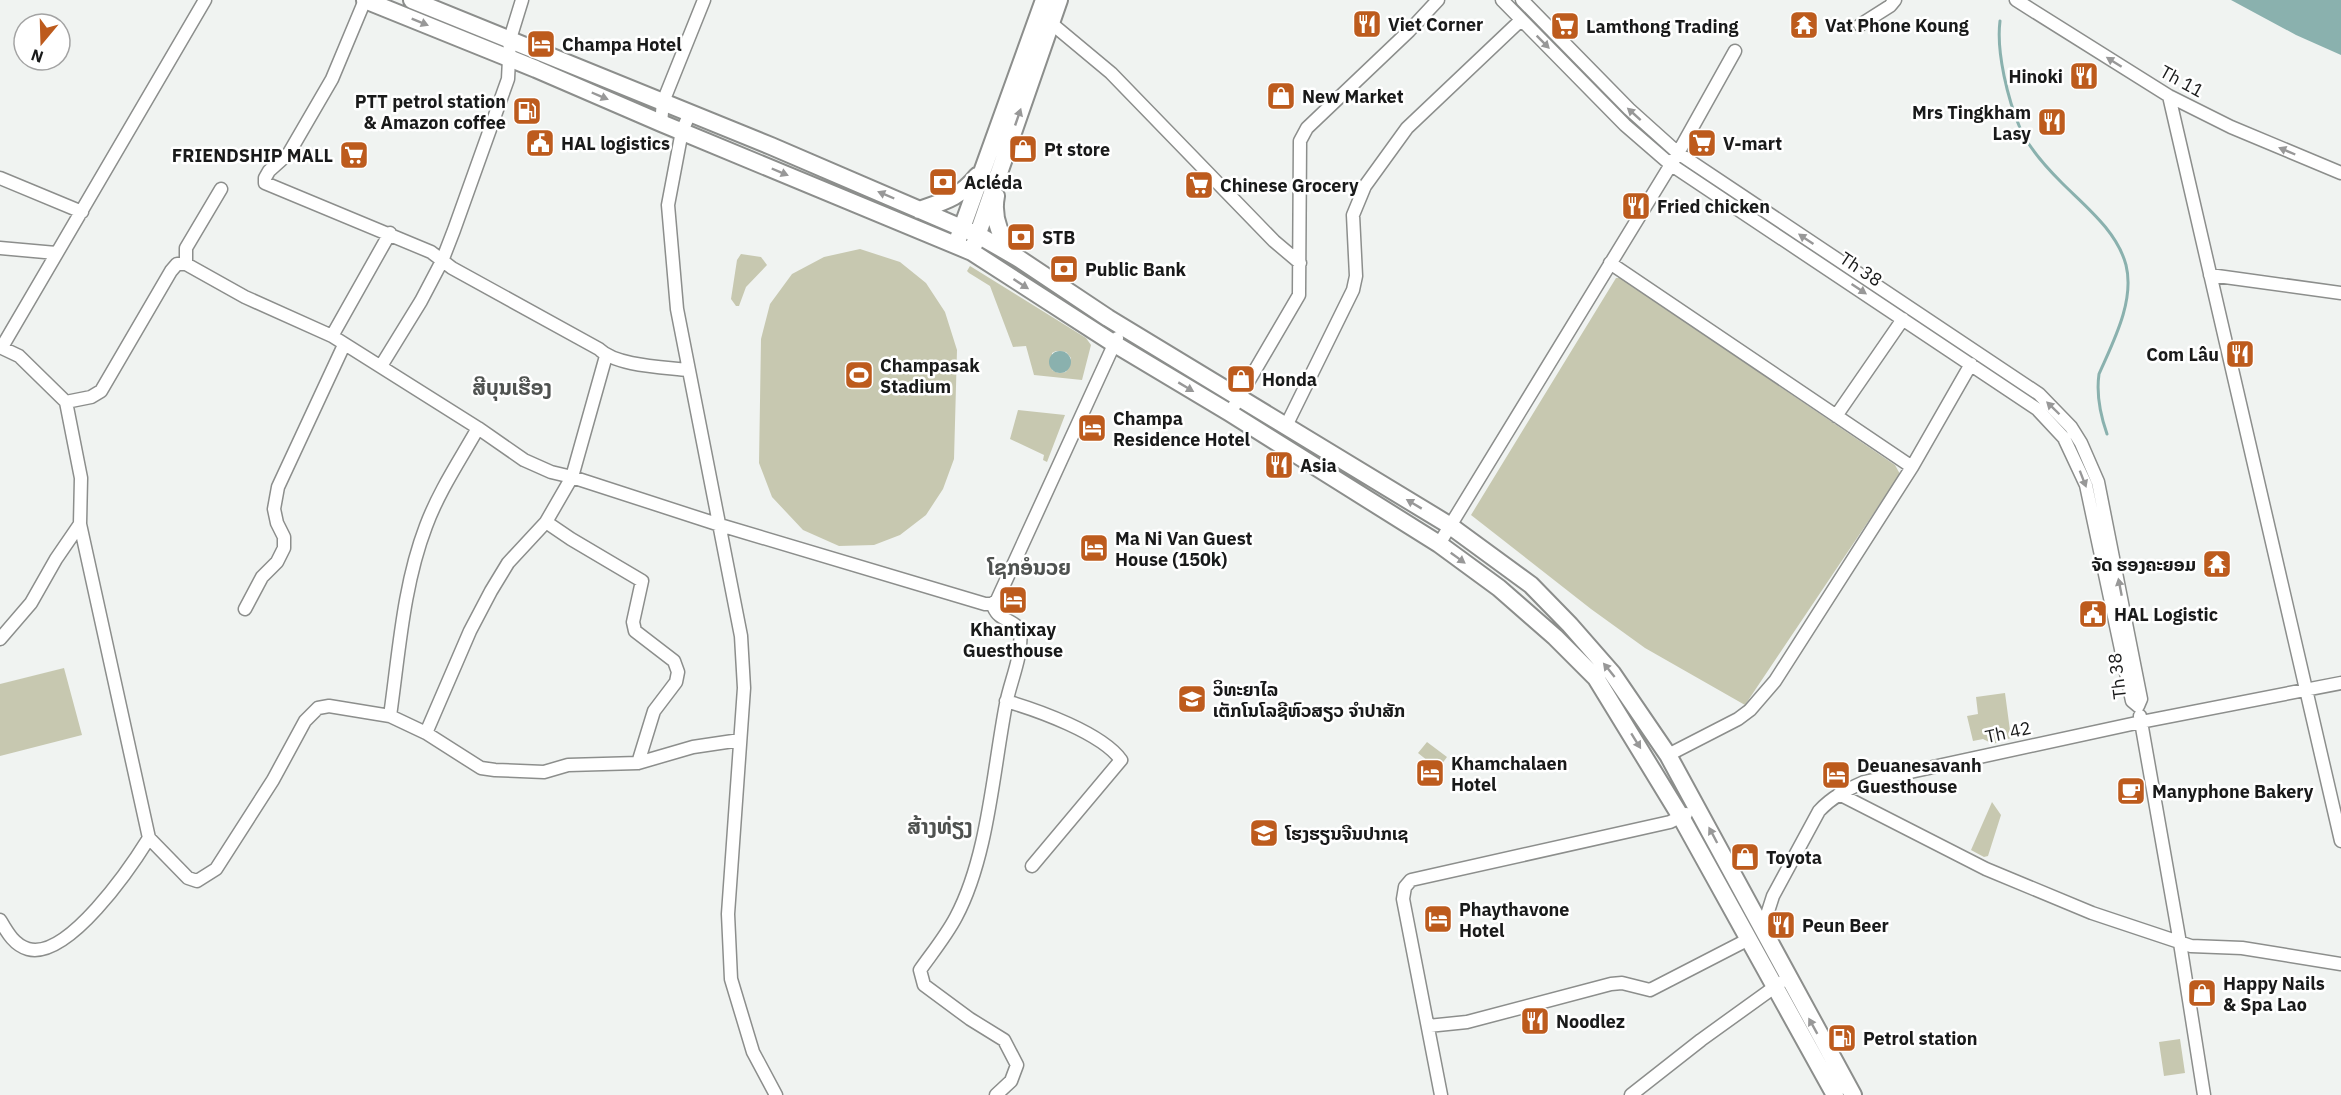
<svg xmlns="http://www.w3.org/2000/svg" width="2341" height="1095" viewBox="0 0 2341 1095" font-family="'IBM Plex Sans','Noto Sans Lao',sans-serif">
  <rect width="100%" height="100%" fill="#f0f3f1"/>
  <path fill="#c7c8b0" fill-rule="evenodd" d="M860,249L900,262L926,283L945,312L957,350L954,459L943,489L926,515L900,535L874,545L839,546L803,530L772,497L759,463L761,339L770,304L792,274L824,257Z
    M741,254L761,257L767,265L746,287L739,306H736L731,299L737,260Z
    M970,266L1086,338L1091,345L1082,380L1034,375L1026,346L1013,347L990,286L969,273L967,271ZM1056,351L1066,352L1071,358L1066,372L1058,373L1052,370V353Z
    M1616,278H1621L1895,465L1900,474L1745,705L1645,648L1591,609L1471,515Z
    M1018,410L1065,415L1047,462L1043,460L1044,455L1010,439Z
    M64,668L82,735L0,756V684Z
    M2005,693L2011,738L1993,744L1983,739L1973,741L1967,716L1978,714L1976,697Z
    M1427,742L1447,757L1438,769L1418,753Z
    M1992,802L2001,815L1988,856L1984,857L1971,850Z
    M2180,1039L2185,1073L2164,1076L2159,1042Z"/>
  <path fill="#8ab1ae" d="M2231,0H2341V55L2296,35Z
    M1049 362a11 11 0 1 1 22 0a11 11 0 1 1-22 0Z"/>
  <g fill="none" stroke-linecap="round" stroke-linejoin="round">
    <path stroke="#8ab1ae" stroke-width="3" d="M2000,21C1996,52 2008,100 2020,128C2028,147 2047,168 2062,183C2085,206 2117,231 2126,265C2135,301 2113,342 2099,374C2096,395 2100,414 2107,434"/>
    <g stroke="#8c8e8c" stroke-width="15">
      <path id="minor" d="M365,0L332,79L289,153L269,171L265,178V183L431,252L452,268L599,349C616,366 664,367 688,370
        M1502,0L1625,125L1670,164L2037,409L2064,438L2086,485L2132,701L2138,706
        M1522,0L1629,109L1678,153L2039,394L2071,427L2081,443L2098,482L2141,699L2138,706
        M2016,0L2169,96L2231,127L2341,173
        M1045,21L1051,23L1111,73L1274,241L1300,263
        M1860,25L1890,6L1895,0
        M2169,96L2341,841
        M690,113L682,131L668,205L677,309L741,636L744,688L728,914L731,979L753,1052L776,1095
        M661,123L663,102L704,0
        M0,178L82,212
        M0,248L56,253
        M1610,263L1912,467
        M186,264V248L221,189
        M2210,275L2341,293
        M332,336L390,233
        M0,347L19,356L66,402L81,478L80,524L149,838L188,878L197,881L216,869L273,780L305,721L318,708L329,706L390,716L426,733L481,768L495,770L544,772L568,765L638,763L693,747L740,740
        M2,347L205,0
        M381,366L421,301L442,261L454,230L508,79L510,39L522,0
        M66,402L91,397L101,391L171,271L177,264H186L245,297L332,336L478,428L524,460L551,472L572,477L720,525L985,604H992L997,600L1117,338
        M1230,413L1299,295L1300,141L1307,128L1409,31L1438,0
        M1836,416L1903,319
        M1286,426L1353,290L1356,276L1353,215L1365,186L1407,128L1521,20
        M546,522L571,539L642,581L633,622L635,631L674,661L678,672L676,682L654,711L638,763
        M1439,544L1678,153L1735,51
        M992,604C994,608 996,613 999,615C1006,621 1018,623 1020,632C1023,655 1010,682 1006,704C993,771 988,857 956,917C946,936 932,953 920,970L924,985L970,1019L1004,1040L1017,1065L1011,1081L996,1095
        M245,609L262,577L277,562L284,548V537L277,523L274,509L278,487L344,345
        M0,639L31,603L56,559L80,524
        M1006,701C1037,710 1102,733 1121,760L1032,866
        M390,716C399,653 403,586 426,526C439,491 460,460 478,428
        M2140,716L2180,943L2204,1095
        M426,733L470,631L491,591L508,563L546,522L572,477L606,356
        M1668,755L1738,719L1750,710L1775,681L1912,467L1971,364
        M1839,794L1986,869L2092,913L2191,946L2242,948L2341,964
        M0,920C7,932 14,945 28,949C68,960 131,867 149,838
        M1763,927L1773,896L1819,811C1832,797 1846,790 1864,782L2141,722L2341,683
        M1428,1026L1467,1022L1611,984L1622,983L1650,990L1749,939
        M1441,1095L1403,899L1405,887L1411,880L1670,822L1686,814
        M1631,1095L1701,1040L1780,983"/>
    </g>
    <g stroke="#8c8e8c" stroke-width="20">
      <path id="highway" d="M365,0L536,69L661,123L972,252L1113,343L1230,413L1439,544L1499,588L1555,637L1596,678L1681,817L1835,1095
        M412,0L771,146L978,235L1018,258L1108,318L1449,525L1531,585L1570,625L1612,673L1668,755L1853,1095
        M996,196C992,216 1000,236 1012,252
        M919,210C945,201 959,198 977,176
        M958,239L1044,0
        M974,245L1059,0"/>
    </g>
    <use href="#minor" stroke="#fff" stroke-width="12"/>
    <use href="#highway" stroke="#fff" stroke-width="16"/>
  </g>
  <defs><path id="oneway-solid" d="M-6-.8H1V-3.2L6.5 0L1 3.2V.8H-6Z" transform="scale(1.5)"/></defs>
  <g fill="#989898">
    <use href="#oneway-solid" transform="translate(420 22) rotate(22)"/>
    <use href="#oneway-solid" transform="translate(1543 42) rotate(45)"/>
    <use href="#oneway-solid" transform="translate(2114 62) rotate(-148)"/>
    <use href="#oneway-solid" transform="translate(600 96) rotate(23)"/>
    <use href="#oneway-solid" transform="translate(1634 114) rotate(-138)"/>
    <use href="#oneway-solid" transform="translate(1018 117) rotate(-71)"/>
    <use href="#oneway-solid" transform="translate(2287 151) rotate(-157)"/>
    <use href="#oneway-solid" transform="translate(780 172) rotate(23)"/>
    <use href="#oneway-solid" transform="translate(886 195) rotate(-157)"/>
    <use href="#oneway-solid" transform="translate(1806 239) rotate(-146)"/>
    <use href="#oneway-solid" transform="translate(1021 284) rotate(33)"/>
    <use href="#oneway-solid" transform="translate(1859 289) rotate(34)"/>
    <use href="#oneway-solid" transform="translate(1186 387) rotate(31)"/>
    <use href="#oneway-solid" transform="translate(2053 408) rotate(-136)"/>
    <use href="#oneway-solid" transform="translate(2083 479) rotate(69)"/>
    <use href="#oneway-solid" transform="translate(1414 504) rotate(-149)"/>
    <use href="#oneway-solid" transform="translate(1458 558) rotate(36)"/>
    <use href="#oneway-solid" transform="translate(2120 587) rotate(-101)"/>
    <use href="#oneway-solid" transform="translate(1609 670) rotate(-129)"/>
    <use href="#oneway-solid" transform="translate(1636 741) rotate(58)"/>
    <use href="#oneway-solid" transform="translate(1713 835) rotate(-118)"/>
    <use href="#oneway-solid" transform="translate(1813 1026) rotate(-119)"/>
  </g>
  <defs>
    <g id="restaurant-square" transform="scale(1.5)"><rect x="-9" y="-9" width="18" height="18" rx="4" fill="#bd5b1d" stroke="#fff"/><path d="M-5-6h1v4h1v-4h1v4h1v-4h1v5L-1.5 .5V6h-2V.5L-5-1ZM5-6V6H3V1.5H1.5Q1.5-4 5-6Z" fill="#fff"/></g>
    <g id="temple-square" transform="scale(1.5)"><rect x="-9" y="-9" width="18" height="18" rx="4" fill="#bd5b1d" stroke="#fff"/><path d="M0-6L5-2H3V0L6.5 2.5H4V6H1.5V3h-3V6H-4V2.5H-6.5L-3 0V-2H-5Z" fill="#fff"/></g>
    <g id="supermarket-square" transform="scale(1.5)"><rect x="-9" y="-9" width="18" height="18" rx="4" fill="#bd5b1d" stroke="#fff"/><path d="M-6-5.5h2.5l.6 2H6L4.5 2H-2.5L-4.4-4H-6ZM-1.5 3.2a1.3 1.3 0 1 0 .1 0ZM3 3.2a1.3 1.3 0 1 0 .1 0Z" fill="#fff"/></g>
    <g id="hotel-square" transform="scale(1.5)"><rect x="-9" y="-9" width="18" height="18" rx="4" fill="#bd5b1d" stroke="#fff"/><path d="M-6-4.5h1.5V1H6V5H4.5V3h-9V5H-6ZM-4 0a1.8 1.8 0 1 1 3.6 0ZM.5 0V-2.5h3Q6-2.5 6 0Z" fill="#fff"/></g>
    <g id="shop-square" transform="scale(1.5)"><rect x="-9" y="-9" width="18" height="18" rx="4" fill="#bd5b1d" stroke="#fff"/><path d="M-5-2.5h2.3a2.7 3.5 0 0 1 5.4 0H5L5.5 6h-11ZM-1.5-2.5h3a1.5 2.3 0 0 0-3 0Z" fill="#fff"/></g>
    <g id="fuel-square" transform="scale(1.5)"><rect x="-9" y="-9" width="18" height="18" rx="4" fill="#bd5b1d" stroke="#fff"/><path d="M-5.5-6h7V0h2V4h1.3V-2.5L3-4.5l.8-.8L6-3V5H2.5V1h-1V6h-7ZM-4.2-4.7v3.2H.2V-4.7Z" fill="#fff"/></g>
    <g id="civic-square" transform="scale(1.5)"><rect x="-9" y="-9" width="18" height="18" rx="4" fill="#bd5b1d" stroke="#fff"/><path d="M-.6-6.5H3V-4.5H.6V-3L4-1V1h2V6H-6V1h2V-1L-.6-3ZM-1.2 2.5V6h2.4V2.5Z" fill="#fff"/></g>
    <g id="bank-square" transform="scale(1.5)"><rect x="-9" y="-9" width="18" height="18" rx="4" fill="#bd5b1d" stroke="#fff"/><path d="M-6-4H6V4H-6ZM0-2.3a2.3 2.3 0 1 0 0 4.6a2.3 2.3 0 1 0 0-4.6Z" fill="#fff"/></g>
    <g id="stadium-square" transform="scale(1.5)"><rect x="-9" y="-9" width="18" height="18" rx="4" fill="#bd5b1d" stroke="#fff"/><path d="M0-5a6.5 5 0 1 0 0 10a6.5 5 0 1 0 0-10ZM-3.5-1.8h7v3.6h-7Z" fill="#fff"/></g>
    <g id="university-square" transform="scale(1.5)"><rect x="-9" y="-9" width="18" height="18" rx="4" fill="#bd5b1d" stroke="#fff"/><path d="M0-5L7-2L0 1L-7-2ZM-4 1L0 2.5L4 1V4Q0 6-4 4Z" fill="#fff"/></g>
    <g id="cafe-square" transform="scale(1.5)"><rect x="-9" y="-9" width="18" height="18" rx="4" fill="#bd5b1d" stroke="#fff"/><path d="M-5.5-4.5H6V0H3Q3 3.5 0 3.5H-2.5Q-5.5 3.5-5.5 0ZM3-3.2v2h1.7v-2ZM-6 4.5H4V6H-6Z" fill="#fff"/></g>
    <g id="school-square" transform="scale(1.5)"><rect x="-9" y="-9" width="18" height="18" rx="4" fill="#bd5b1d" stroke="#fff"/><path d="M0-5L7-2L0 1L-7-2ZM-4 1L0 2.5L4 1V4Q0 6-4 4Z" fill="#fff"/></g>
  </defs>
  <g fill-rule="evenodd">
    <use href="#restaurant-square" x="1367" y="24"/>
    <use href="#temple-square" x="1804" y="25"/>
    <use href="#supermarket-square" x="1565" y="26"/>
    <use href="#hotel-square" x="541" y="44"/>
    <use href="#restaurant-square" x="2084" y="76"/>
    <use href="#shop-square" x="1281" y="96"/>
    <use href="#fuel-square" x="527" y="111"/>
    <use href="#restaurant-square" x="2052" y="122"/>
    <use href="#civic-square" x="540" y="143"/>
    <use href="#supermarket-square" x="1702" y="143"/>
    <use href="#shop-square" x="1023" y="149"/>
    <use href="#supermarket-square" x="354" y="155"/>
    <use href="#bank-square" x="943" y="182"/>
    <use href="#supermarket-square" x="1199" y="185"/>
    <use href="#restaurant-square" x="1636" y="206"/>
    <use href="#bank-square" x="1021" y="237"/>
    <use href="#bank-square" x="1064" y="269"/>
    <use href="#restaurant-square" x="2240" y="354"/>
    <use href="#stadium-square" x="859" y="375"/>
    <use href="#shop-square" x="1241" y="379"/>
    <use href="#hotel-square" x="1092" y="428"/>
    <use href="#restaurant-square" x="1279" y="465"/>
    <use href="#hotel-square" x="1094" y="548"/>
    <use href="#temple-square" x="2217" y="564"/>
    <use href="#hotel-square" x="1013" y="600"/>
    <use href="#civic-square" x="2093" y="614"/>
    <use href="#university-square" x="1192" y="699"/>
    <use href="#hotel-square" x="1430" y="773"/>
    <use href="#hotel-square" x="1836" y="775"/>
    <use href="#cafe-square" x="2131" y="791"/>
    <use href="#school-square" x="1264" y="833"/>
    <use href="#shop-square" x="1745" y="857"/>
    <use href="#hotel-square" x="1438" y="919"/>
    <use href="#restaurant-square" x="1781" y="925"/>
    <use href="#shop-square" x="2202" y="993"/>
    <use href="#restaurant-square" x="1535" y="1021"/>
    <use href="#fuel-square" x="1842" y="1038"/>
  </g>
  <g text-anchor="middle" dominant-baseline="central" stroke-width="5" stroke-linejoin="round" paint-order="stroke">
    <g font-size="18" font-weight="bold" fill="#191a1a" stroke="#fff" text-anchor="start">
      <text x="1388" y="24">Viet Corner</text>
      <text x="1825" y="25">Vat Phone Koung</text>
      <text x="1586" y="26">Lamthong Trading</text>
      <text x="562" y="44">Champa Hotel</text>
      <text x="2063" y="76" text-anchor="end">Hinoki</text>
      <text x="1302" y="96">New Market</text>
      <text x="506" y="101" text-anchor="end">PTT petrol station<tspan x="506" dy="21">&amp; Amazon coffee</tspan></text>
      <text x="2031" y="112" text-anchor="end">Mrs Tingkham<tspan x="2031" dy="21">Lasy</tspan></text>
      <text x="561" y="143">HAL logistics</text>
      <text x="1723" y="143">V-mart</text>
      <text x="1044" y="149">Pt store</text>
      <text x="333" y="155" text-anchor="end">FRIENDSHIP MALL</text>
      <text x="964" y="182">Acléda</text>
      <text x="1220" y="185">Chinese Grocery</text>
      <text x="1657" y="206">Fried chicken</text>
      <text x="1042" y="237">STB</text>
      <text x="1085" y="269">Public Bank</text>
      <text x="2219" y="354" text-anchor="end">Com Lâu</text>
      <text x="880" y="365">Champasak<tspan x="880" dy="21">Stadium</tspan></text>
      <text x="1262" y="379">Honda</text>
      <text x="1113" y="418">Champa<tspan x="1113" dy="21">Residence Hotel</tspan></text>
      <text x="1300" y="465">Asia</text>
      <text x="1115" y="538">Ma Ni Van Guest<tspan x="1115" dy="21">House (150k)</tspan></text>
      <text x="2196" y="564" text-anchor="end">ຈັດ ຮອງຄະຍອມ</text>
      <text x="2114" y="614">HAL Logistic</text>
      <text x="1013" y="629" text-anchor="middle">Khantixay<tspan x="1013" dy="21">Guesthouse</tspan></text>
      <text x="1213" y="689">ວິທະຍາໄລ<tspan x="1213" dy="21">ເຕັກໂນໂລຊີຫົວສຽວ ຈຳປາສັກ</tspan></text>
      <text x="1451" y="763">Khamchalaen<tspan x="1451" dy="21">Hotel</tspan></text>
      <text x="1857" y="765">Deuanesavanh<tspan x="1857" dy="21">Guesthouse</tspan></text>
      <text x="2152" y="791">Manyphone Bakery</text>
      <text x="1285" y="833">ໂຮງຮຽນຈີນປາກເຊ</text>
      <text x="1766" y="857">Toyota</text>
      <text x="1459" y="909">Phaythavone<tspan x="1459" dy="21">Hotel</tspan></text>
      <text x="1802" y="925">Peun Beer</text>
      <text x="2223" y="983">Happy Nails<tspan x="2223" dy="21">&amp; Spa Lao</tspan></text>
      <text x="1556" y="1021">Noodlez</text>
      <text x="1863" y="1038">Petrol station</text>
    </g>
    <g font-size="18" fill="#191a1a" stroke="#fff">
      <text transform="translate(2182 81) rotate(29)">Th 11</text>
      <text transform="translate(1861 269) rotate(34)">Th 38</text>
      <text transform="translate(2117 676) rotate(-97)">Th 38</text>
      <text transform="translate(2008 732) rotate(-12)">Th 42</text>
    </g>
    <g font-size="21" font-weight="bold" fill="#4f5250" stroke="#fff">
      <text x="512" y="387">ສີບຸນເຮືອງ</text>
      <text x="1029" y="567">ໂຊກອໍນວຍ</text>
      <text x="940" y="826">ສ້າງທ່ຽງ</text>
    </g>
  </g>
  <g transform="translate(42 42) rotate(199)"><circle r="28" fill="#ffffff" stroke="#a3a3a3" stroke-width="1.5"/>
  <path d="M0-4.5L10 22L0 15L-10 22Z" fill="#bd5b1d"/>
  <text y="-9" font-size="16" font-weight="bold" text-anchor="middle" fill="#191a1a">N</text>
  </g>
</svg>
